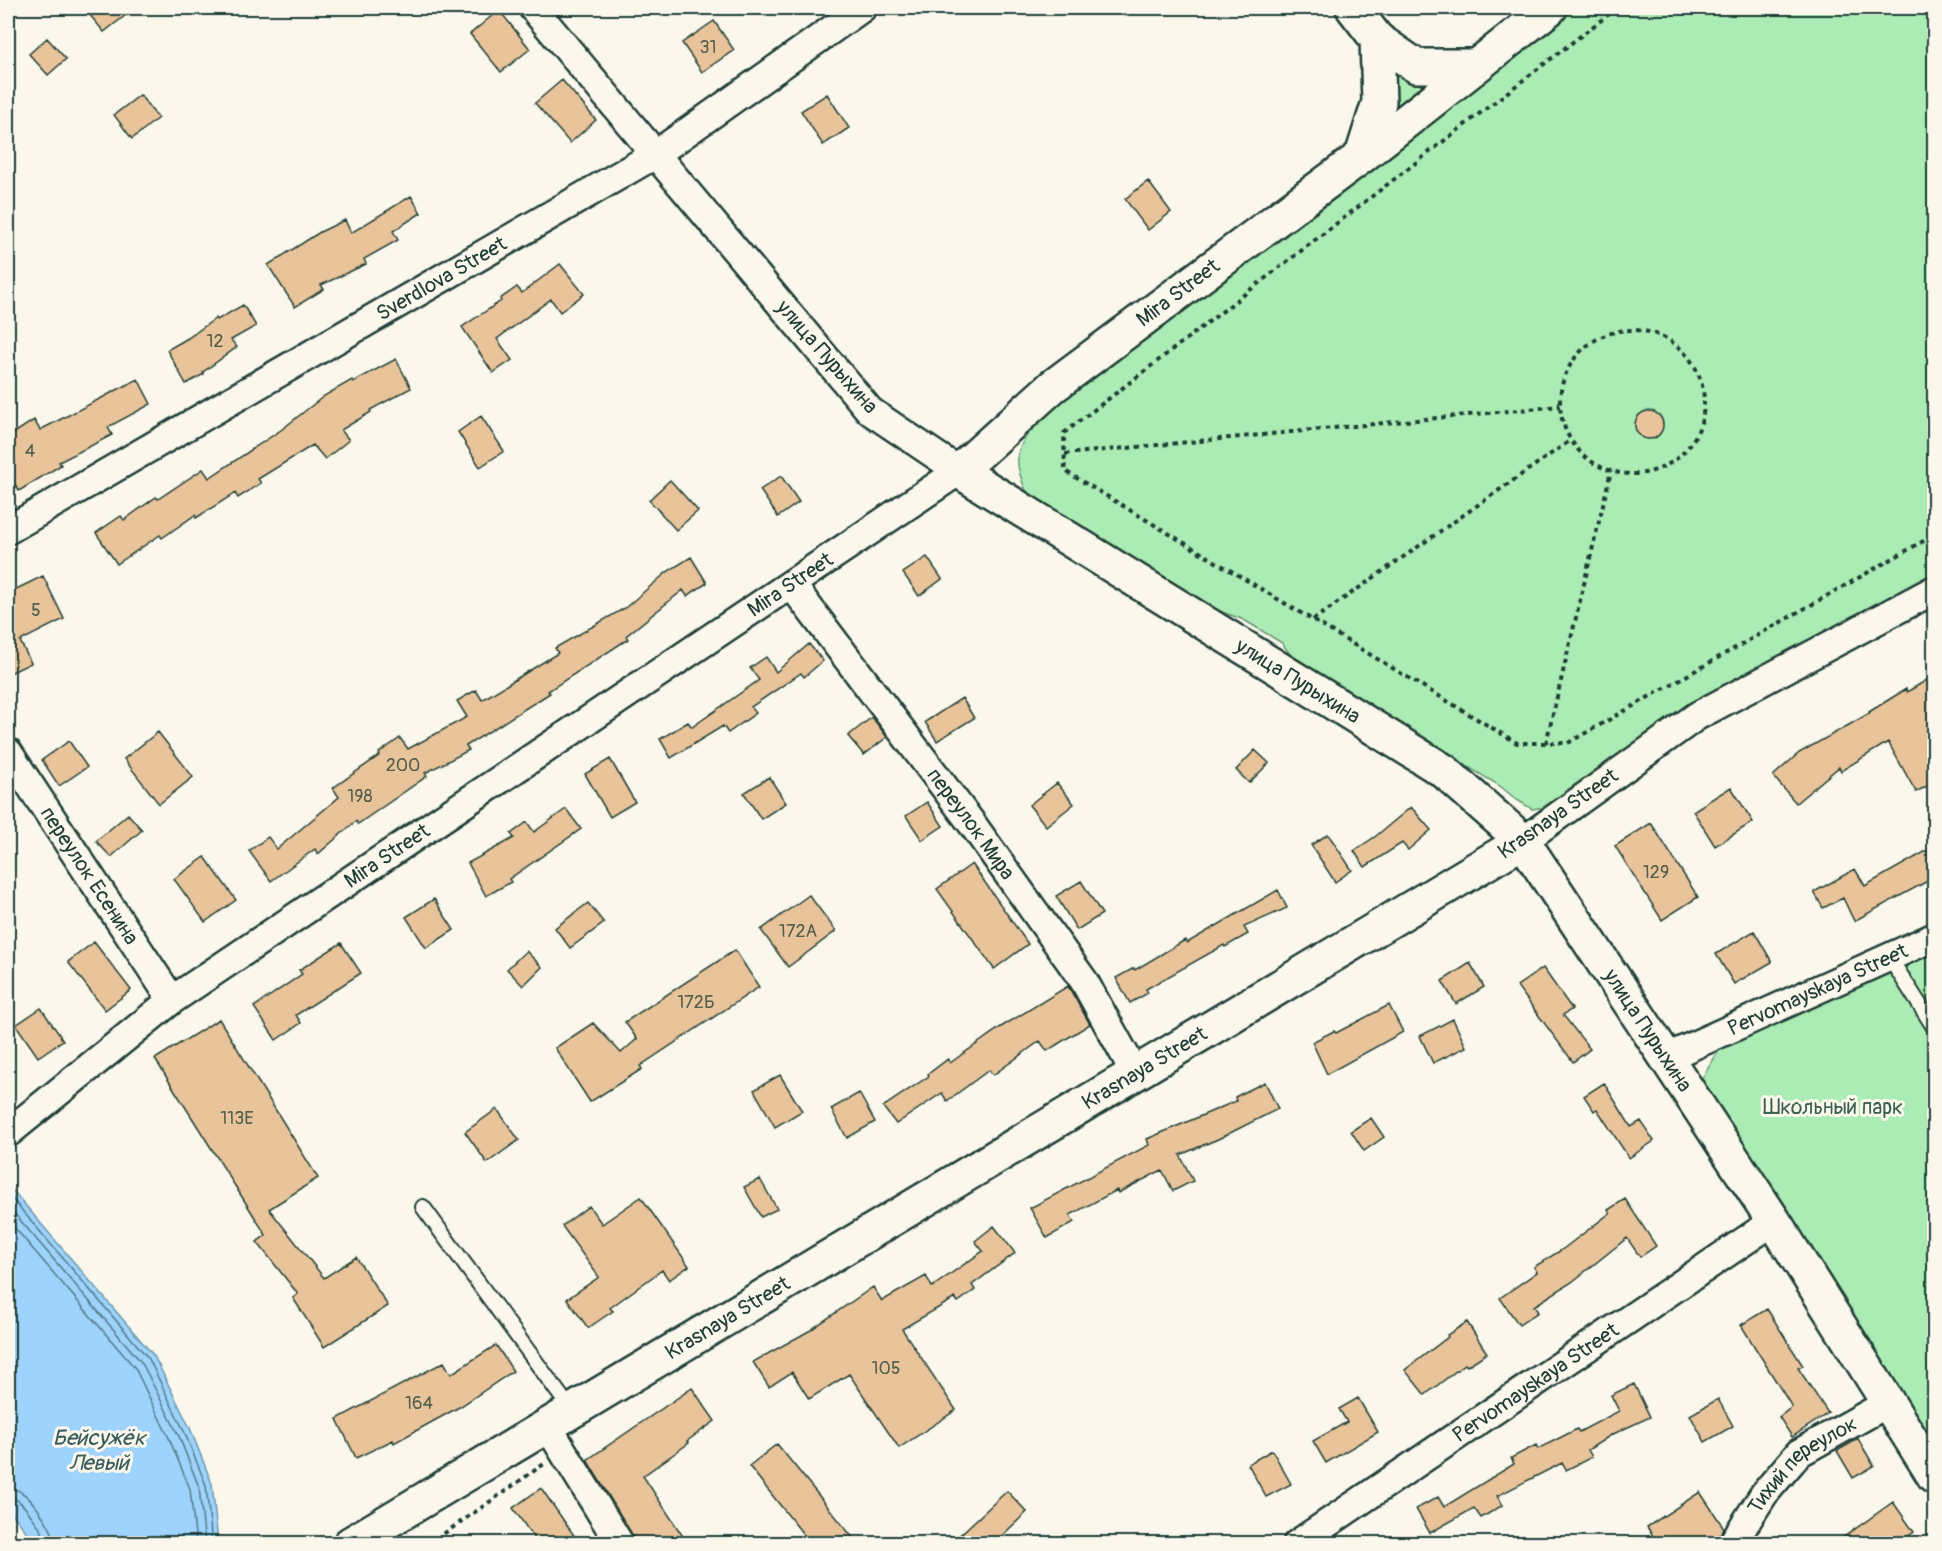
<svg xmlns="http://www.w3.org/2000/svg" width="1942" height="1551" viewBox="0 0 1942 1551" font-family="Pangolin,sans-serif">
  <rect width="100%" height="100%" fill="#fbf7ec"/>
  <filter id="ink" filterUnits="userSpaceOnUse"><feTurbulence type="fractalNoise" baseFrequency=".0167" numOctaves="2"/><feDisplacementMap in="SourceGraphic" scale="12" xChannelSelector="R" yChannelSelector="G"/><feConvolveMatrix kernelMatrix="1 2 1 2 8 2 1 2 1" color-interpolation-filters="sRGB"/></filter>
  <g filter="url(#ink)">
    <path fill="#abebb4" stroke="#659474" stroke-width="1.5" d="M1564,8H1934V573L1691,707L1547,807L1532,809L1517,800L1500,786L1297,664L1282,643L1244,620L1203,605L1028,495C1010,456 1016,446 1044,415Z
      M1393,69L1432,81L1391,115Z
      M1934,952V1450L1699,1083L1721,1047Z"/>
    <path fill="#9dd3fc" stroke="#6b97ac" stroke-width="1.5" d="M8,1185L154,1356L190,1428L212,1484L218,1543H35L8,1508Z"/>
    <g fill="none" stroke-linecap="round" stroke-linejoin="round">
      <path stroke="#517984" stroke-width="1.5" d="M8,1194L149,1359L184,1431L206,1485L212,1544
        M8,1206L142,1363L178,1434L199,1487L205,1544
        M8,1220L135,1368L169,1438L190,1489L196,1544
        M8,1489C13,1489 17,1489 21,1492C33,1499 55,1531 55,1544
        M8,1498C12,1498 13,1497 17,1500C25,1505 46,1534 46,1544"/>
    </g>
    <path fill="#e9c49a" stroke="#1f3d34" stroke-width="1.5" d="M84,8H135L104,32Z
      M499,10L530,49L501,72L470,34Z
      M714,21L734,50L702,72L682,43Z
      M47,38L66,59L48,75L29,54Z
      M562,80L596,120L570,143L535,103Z
      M827,94L849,128L823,145L801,111Z
      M140,95L158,118L132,139L114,115Z
      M1148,181L1171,212L1148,230L1125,199Z
      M411,196L421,213L393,231L398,240L364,259L366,264L321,285L324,289L295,307L268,265L320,232L345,220L351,233Z
      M560,264L584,294L560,312L551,299L497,339L512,360L493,373L462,327L501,301L500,299L517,287L522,293Z
      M243,305L256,326L231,340L237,347L203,372L204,374L186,384L167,350L188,338L216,318L217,320Z
      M396,359L411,388L370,410L371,412L341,430L349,440L325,459L313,445L258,479L261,483L238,498L235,493L196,518L195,515L162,538L160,535L117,564L96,533L121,516L124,520L156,497L158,499L203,469L209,478L281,430L324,396L352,380L353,382Z
      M138,379L151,404L108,427L112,435L59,462L61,465L19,491L8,472V437L34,420L40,430Z
      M1635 425a14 14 0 1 1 28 0a14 14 0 1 1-28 0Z
      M481,416L504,451L480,467L458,432Z
      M781,476L799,502L778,517L760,490Z
      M670,480L698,511L676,530L649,500Z
      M691,557L707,583L687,596L683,590L626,636L628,639L548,691L550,693L466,746L469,750L425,773L427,776L358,824L356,821L318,854L315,849L271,881L249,851L268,837L277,849L339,797L333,788L380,755L379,753L400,738L408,749L467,717L457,701L476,690L482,700L558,653L555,648L625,608L667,572Z
      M927,557L942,579L919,596L903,573Z
      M43,576L64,619L20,641L31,663L8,674V614L9,616L14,614L8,602V593Z
      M809,644L823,661L804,677L801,673L751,707L756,713L728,733L723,726L671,758L660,739L688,722L692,727L759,680L750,668L766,657L776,672Z
      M1935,675V782L1916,792L1888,742L1841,771L1839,767L1796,803L1773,776L1799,753L1870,713L1869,712L1906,689L1907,692Z
      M962,698L974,718L937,741L925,722Z
      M872,717L887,737L864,755L848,736Z
      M158,732L193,777L159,804L124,759Z
      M69,741L87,767L59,786L42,760Z
      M1255,750L1269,763L1249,783L1236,770Z
      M610,759L635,802L610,817L585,774Z
      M769,777L786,803L761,819L744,793Z
      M1057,783L1074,804L1046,826L1029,805Z
      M1731,787L1753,822L1715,846L1693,811Z
      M927,802L943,826L922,840L906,816Z
      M1411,807L1431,830L1408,850L1402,843L1365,867L1354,851L1376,836Z
      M566,809L581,829L509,879L511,882L486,896L468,863L514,838L511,834L527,822L534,832Z
      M128,814L142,830L111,857L96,841Z
      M1651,823L1698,897L1662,920L1615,846Z
      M1328,834L1352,870L1335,882L1311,845Z
      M1935,846V877L1854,921L1843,898L1823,908L1814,892L1855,869L1865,886Z
      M205,857L236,900L205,922L174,879Z
      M972,864L1028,944L994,969L937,889Z
      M1081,881L1102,914L1077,930L1056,896Z
      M1278,890L1287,908L1244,927L1248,934L1225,947L1224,945L1146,989L1148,993L1130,1003L1116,978L1134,968L1135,970L1185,940L1187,943Z
      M809,895L836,931L788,967L761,930Z
      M434,899L454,930L426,948L406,917Z
      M588,903L604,923L570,948L555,928Z
      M1754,931L1772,962L1734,984L1716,954Z
      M94,942L131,990L105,1010L68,962Z
      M341,943L361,973L296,1015L301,1023L276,1040L254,1007L302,974L299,970Z
      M735,950L759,987L640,1066L642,1069L590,1102L555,1048L593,1023L621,1053L637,1039L625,1022Z
      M526,951L542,967L523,986L507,969Z
      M1470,963L1484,987L1456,1004L1442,981Z
      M1543,968L1572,1009L1563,1015L1590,1049L1573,1062L1517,986Z
      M1068,986L1090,1024L1047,1051L1040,1041L993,1075L989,1070L947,1101L942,1093L896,1124L883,1107L929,1076L928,1074L948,1059L950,1063L1001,1027Z
      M1389,1005L1403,1032L1327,1074L1312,1042L1334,1031L1336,1033Z
      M41,1008L63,1040L38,1057L16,1025Z
      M219,1019L318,1178L269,1209L324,1278L356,1257L388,1306L324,1347L293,1298L298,1294L257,1242L266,1235L155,1059Z
      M1453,1019L1466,1047L1433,1063L1420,1036Z
      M780,1075L802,1111L775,1127L754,1090Z
      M1265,1082L1278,1109L1218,1139L1180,1155L1193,1181L1173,1191L1162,1170L1118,1193L1117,1190L1070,1215L1074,1222L1047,1238L1030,1208L1149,1145L1147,1139L1236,1101L1235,1097Z
      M1604,1083L1631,1127L1641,1121L1654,1141L1629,1158L1597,1109L1594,1111L1584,1096Z
      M859,1093L875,1122L847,1138L831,1109Z
      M497,1109L519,1140L487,1163L465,1132Z
      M1371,1118L1384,1137L1364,1151L1351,1131Z
      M760,1179L777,1209L761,1217L744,1187Z
      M641,1197L689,1266L669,1280L662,1270L610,1308L613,1311L588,1328L567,1299L599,1277L562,1226L589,1206L602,1224Z
      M1625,1199L1656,1246L1640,1257L1627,1238L1572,1282L1534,1306L1538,1312L1519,1325L1500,1298L1537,1272L1534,1267L1563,1249L1610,1213L1608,1210Z
      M994,1226L1015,1253L972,1285L975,1290L958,1302L955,1298L902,1329L956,1410L899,1448L849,1374L809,1399L792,1372L769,1387L753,1362L809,1331L873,1287L882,1301L926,1276L932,1287L983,1251L975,1241Z
      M1767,1309L1803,1366L1798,1368L1828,1413L1792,1437L1779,1417L1792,1407L1741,1325Z
      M1467,1322L1487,1353L1467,1366L1465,1364L1425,1395L1405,1370L1448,1337L1447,1335Z
      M496,1345L513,1371L461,1406L394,1443L393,1440L356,1458L337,1419L444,1362L451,1374Z
      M1634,1384L1650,1417L1611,1435L1588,1450L1592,1457L1566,1470L1562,1463L1497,1496L1503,1505L1481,1518L1474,1508L1430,1533L1416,1509L1438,1497L1444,1507L1514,1464L1511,1458L1536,1445L1538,1449L1577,1429L1579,1432L1619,1411L1611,1395Z
      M692,1388L715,1421L687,1441L689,1443L643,1476L688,1544H636L633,1536L587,1460Z
      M1358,1398L1378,1432L1326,1463L1313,1441L1347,1422L1339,1409Z
      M1718,1399L1733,1426L1705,1442L1690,1415Z
      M1858,1439L1874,1466L1853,1478L1837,1451Z
      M777,1444L858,1544H811L749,1466Z
      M1272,1450L1291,1484L1266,1497L1248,1464Z
      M541,1488L580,1544H538L513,1508Z
      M1007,1491L1027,1512L993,1544H950Z
      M1700,1492L1724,1528L1716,1544H1658L1647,1527Z
      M1893,1502L1914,1532L1897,1544H1834Z"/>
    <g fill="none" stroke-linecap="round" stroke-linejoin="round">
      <g stroke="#1f3d34" stroke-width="18">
        <path id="service" d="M1889,957L1934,1027
          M423,1207L571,1410"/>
      </g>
      <g stroke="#1f3d34" stroke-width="32">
        <g id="minor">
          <path id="s1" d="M8,530L656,154L862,8"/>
          <path id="s2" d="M791,584L973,825L1084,981L1135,1073"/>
          <path id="s3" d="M8,752L172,1000"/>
          <path d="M1523,841L1697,716L1934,590"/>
          <path id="s4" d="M1668,1057L1934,937"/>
          <path id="s5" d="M8,1133L172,1000L959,471L870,411L533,8"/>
          <path d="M547,1425L620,1544"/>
          <path id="s6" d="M1297,1544L1774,1221"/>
          <path id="s7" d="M1732,1544L1764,1494L1799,1453L1888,1403"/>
        </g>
      </g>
      <g stroke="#1f3d34" stroke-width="38">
        <g id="tertiary">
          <path d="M1353,8L1377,39L1379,102L1362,156"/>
          <path id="s8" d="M1550,8L1362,156L1052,387L959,471L1444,771L1523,841L1774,1221L1934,1476"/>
          <path d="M1377,39L1416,66H1476"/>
          <path id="s9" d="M350,1544L1523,841"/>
        </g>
      </g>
      <path stroke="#1f3d34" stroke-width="4" stroke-dasharray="4.5 4.5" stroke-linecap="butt" d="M1617,8L1064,433L1065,471L1517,743H1568L1934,535
        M1560 402a72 72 0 1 1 144 0a72 72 0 1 1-144 0Z
        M1065,454L1560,406
        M1313,620L1571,440
        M1546,743L1611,471
        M429,1544L544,1464"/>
      <use href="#service" stroke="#fbf7ec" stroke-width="14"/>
      <use href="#minor" stroke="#fbf7ec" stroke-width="27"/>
      <use href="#tertiary" stroke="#fbf7ec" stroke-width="33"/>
    </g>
  </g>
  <g text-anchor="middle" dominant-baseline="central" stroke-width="6" stroke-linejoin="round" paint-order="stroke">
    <g font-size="18" fill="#525f4e">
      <text x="708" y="47">31</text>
      <text x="215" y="341">12</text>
      <text x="30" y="451">4</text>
      <text x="36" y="610">5</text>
      <text x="403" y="765">200</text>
      <text x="360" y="796">198</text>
      <text x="1656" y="872">129</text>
      <text x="798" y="931">172А</text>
      <text x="696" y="1002">172Б</text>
      <text x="237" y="1118">113Е</text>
      <text x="886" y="1368">105</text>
      <text x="419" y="1403">164</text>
    </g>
    <g font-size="21" fill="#1f3d34" stroke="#fbf7ec">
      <text stroke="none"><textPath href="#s1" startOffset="501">Sverdlova Street</textPath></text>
      <text transform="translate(1178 293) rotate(-37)">Mira Street</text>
      <text transform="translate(827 357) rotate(49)">улица Пурыхина</text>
      <text stroke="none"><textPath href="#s5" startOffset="956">Mira Street</textPath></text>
      <text stroke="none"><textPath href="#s8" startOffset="1150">улица Пурыхина</textPath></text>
      <text transform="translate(1558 814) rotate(-35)">Krasnaya Street</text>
      <text stroke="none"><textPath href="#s2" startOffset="300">переулок Мира</textPath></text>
      <text stroke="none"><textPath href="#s5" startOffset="470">Mira Street</textPath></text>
      <text stroke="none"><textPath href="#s3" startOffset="148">переулок Есенина</textPath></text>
      <text stroke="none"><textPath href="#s4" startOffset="164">Pervomayskaya Street</textPath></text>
      <text stroke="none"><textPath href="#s8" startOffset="1654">улица Пурыхина</textPath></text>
      <text stroke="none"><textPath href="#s9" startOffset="926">Krasnaya Street</textPath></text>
      <text stroke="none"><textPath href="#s9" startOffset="440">Krasnaya Street</textPath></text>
      <text stroke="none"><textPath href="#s6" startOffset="288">Pervomayskaya Street</textPath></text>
      <text stroke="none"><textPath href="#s7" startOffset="108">Тихий переулок</textPath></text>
    </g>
    <g font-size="21" fill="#3b604e" stroke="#fbf7ec">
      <text x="1833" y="1107">Школьный парк</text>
    </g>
    <g font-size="22" font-style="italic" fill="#385b5c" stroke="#fbf7ec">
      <text x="99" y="1438">Бейсужёк<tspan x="99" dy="25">Левый</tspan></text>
    </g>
  </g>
  <rect width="1942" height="1551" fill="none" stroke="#fbf7ec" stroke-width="30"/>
  <rect x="15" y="15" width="1912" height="1521" fill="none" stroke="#1f3d34" stroke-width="2" filter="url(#ink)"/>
</svg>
